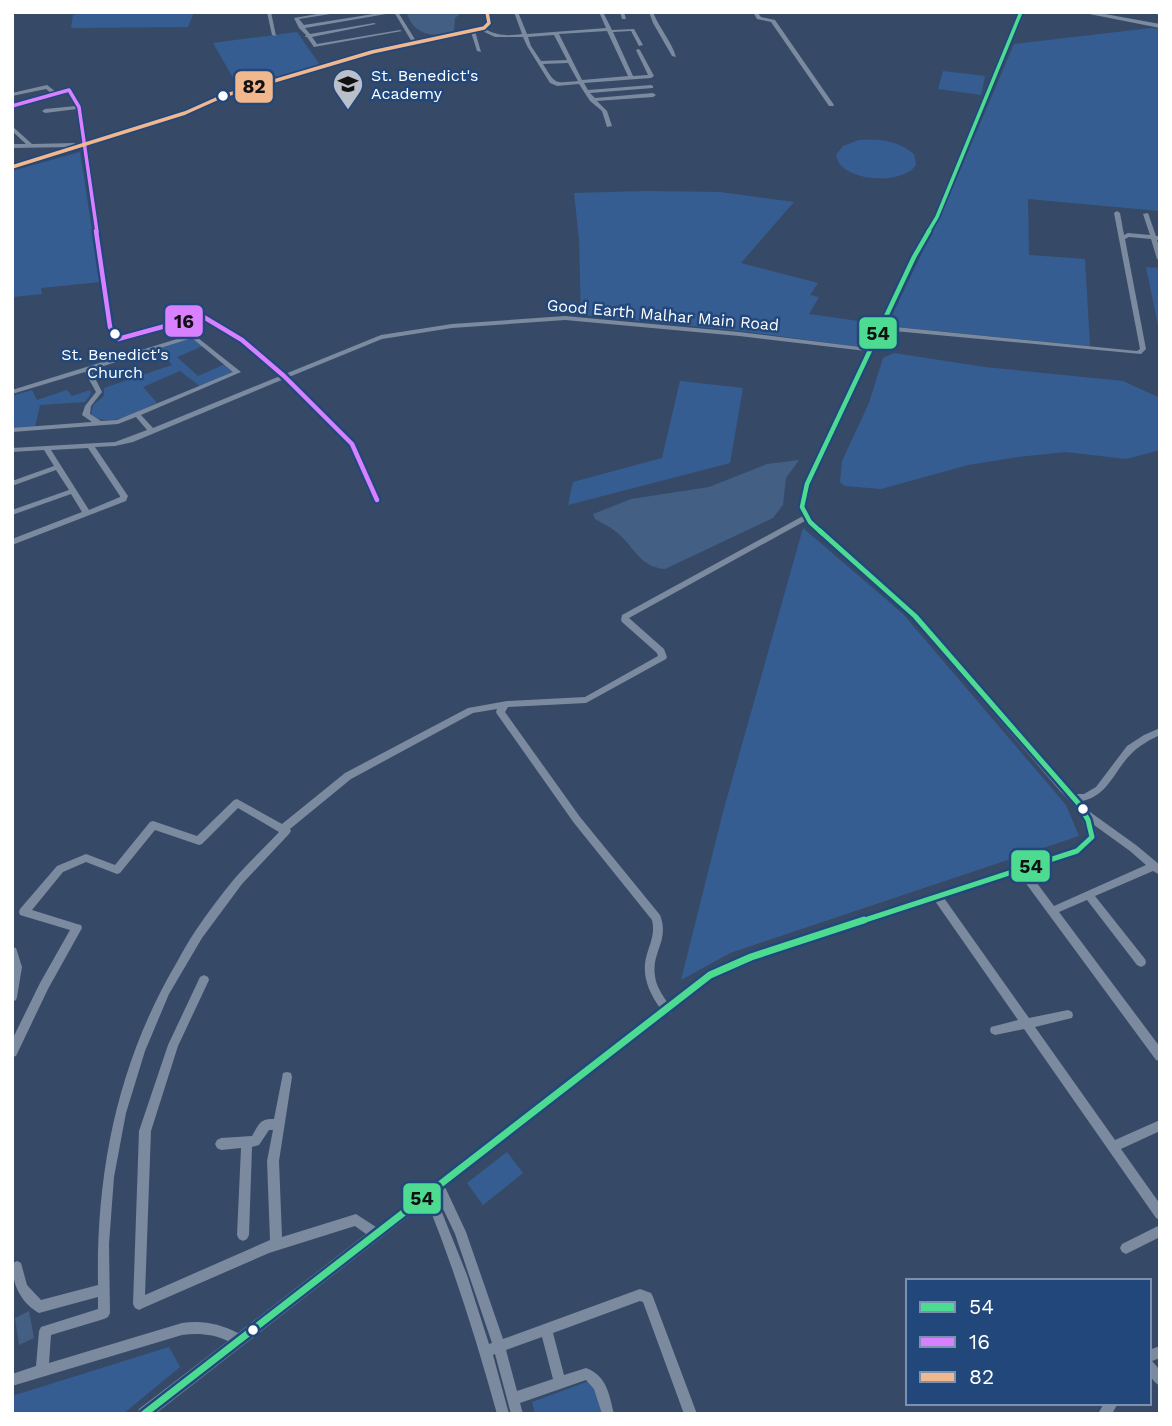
<svg xmlns="http://www.w3.org/2000/svg" width="1172" height="1426" viewBox="0 0 1172 1426" font-family="'Work Sans',sans-serif">
  <rect width="100%" height="100%" fill="#364a67"/>
  <path fill="#365d92" d="M89,12H194L188,27L71,28L73,15Z
    M1151,28L1160,29V211L1028,199L1029,255L1085,259L1090,346L887,326L951,192L1014,44Z
    M297,32L320,65L239,88L213,43Z
    M943,71L985,76L981,95L938,89Z
    M859,140C878,138 899,141 914,154L916,165C902,186 840,182 836,155L843,146Z
    M80,152L100,282L41,288L42,294L13,297L12,171Z
    M646,191L720,192L794,202L741,263L818,283L810,295L819,297L809,314L880,324L866,348L742,331L581,315L579,239L574,193Z
    M1146,267L1160,268V335Z
    M191,338L203,346L177,357L198,376L225,364L234,372L201,387L180,371L143,387L157,403C137,411 111,429 91,415L93,405L104,396V388L172,365L160,348Z
    M894,353L985,367L1123,381L1160,398V450L1126,459L1066,452L1018,457L968,465L881,489L845,486L840,482L842,461L869,403L883,358Z
    M680,381L743,388L730,463L568,505L573,482L662,458Z
    M32,390L37,400L67,390L72,396L90,390L91,394L85,402L40,405L35,427L15,429L12,423V396Z
    M803,528L903,614L1066,805L1079,836L730,953L681,980L723,812Z
    M507,1152L523,1173L483,1205L467,1183Z
    M169,1347L180,1367L123,1414H12V1396Z
    M592,1380L602,1414H535L532,1402Z"/>
  <path fill="#445f84" d="M462,12L455,18L454,31C435,39 413,35 407,13Z
    M799,460L786,478L783,505L773,518L665,569C638,567 634,545 615,531C609,526 601,523 595,519L593,514L631,499L709,487L767,464Z
    M29,1311L34,1338L19,1345L15,1318Z"/>
  <g fill="none" stroke-linecap="round" stroke-linejoin="round">
    <path fill="#7b8a9e" fill-rule="evenodd" d="M267,12H271L276,36L272,35Z
      M329,12H343L299,19L304,25L386,12L392,13L305,28L310,34L374,23L376,24L312,37L317,44L400,30L402,31L314,47L307,37H305L306,35L299,28L294,18Z
      M394,12H398L416,41L482,27L487,23L485,12H489L491,23L485,29C498,36 508,36 522,34L514,12H518L527,34L606,28L599,12H603L612,30L634,29L643,45L639,46L631,31L613,32L633,76L648,75L636,50L638,49L640,50L654,76L651,78L584,83L588,90L651,85L653,86V88L590,93L595,98L653,93L656,95L653,97L597,101L607,111L612,126L607,127L602,111L590,101L579,84L557,86L550,83L527,46L523,37H495L480,30L475,31L481,52L477,51L471,32L373,53L225,97L187,114L87,145L113,327L120,337L202,314L244,339L285,374L381,335L452,324L565,316L739,332L868,348L911,257L934,217L1019,12H1023L940,217L917,257L885,326L1137,351L1140,349L1114,213L1117,211L1120,213L1124,235L1128,233L1150,235L1143,214L1148,213L1156,236H1160V240H1157L1160,249V261L1157,259L1151,239L1129,237L1125,239L1146,349L1141,354L883,330L811,484L806,507L813,520L918,614L1066,785L1075,794H1084L1096,787L1127,746L1144,735L1160,728V735C1149,740 1139,746 1131,754C1114,771 1108,796 1082,801L1090,812L1136,845L1160,865V875L1153,871L1095,896L1145,959L1146,962L1145,965L1141,967L1137,965L1087,900L1059,912L1160,1047V1061L1156,1060L1019,874L944,898L1029,1018L1068,1010L1072,1012L1073,1015L1072,1018L1035,1027L1115,1140L1160,1120V1131L1121,1149L1160,1204V1220L1156,1218L1024,1029L995,1035L991,1033L990,1030L991,1027L1018,1020L935,901L753,961L714,978L672,1011L671,1013L667,1015L445,1187L466,1232L503,1339L640,1289L651,1293L653,1297L697,1414H684L643,1302L640,1301L553,1333L564,1375L586,1368C607,1376 609,1394 614,1414H602L594,1389L586,1380L520,1403L523,1414H511L495,1354L493,1355L509,1414H497C477,1342 455,1271 427,1202L155,1414H138L139,1409L228,1341C213,1334 198,1333 182,1335L12,1386V1374L36,1366L39,1331L41,1327L98,1309V1297L39,1313C21,1303 11,1283 13,1263L17,1261L21,1263L27,1285L41,1300L98,1285C96,1170 118,1062 177,962C183,951 189,940 196,930C208,912 221,895 235,878C249,862 265,847 279,832L238,808L202,844L199,845L155,830L120,873L117,874L86,862L63,872L32,910L77,924L81,925L82,928L48,989L16,1056L12,1057V1040L40,983L70,930L20,915L19,912L20,909L57,866L86,854L115,865L150,822L153,821L197,836L234,800L237,799L282,824L345,773L468,708L507,701L585,697L658,656L657,653L622,622L621,620L622,615L803,516L798,507L803,484L866,351L739,336L565,320L452,328L382,339L289,377L355,442L381,500L380,502H374L373,500L349,445L284,379L133,442L115,446L95,447L128,496L126,501L12,545V539L82,512L71,494L12,515V510L69,490L56,470L12,486V481L54,466L44,450L12,452V448L115,442L147,430L136,417L118,424L12,432V428L92,422L82,415L85,406L96,392L85,372L12,394V390L193,334L241,372L141,415L153,428L280,376L240,341L201,318L120,340H116L107,327L82,147L12,169V165L72,147L12,148V144H26L12,131V126L32,144L74,143L77,145L81,144L77,109L45,113L42,111L45,109L76,106L68,92L12,107V104L51,93L46,89L12,96V93L47,85L56,92L71,89L82,107L87,142L183,112L221,95L370,51L412,42ZM607,31L628,76L582,80L559,34ZM554,35L567,60L541,61L531,46L528,37ZM568,63L578,81C554,83 556,85 543,64ZM192,338L233,372L117,420L101,421L90,414L91,406L102,392L91,370ZM88,448L120,496V497L89,510L51,450ZM805,521L807,524L912,618L1060,791C1076,806 1083,814 1087,836L1074,848L747,954L706,972L667,1002C662,994 656,986 655,976C651,952 670,941 660,915L580,817L505,712L508,707L586,703L666,659L667,657L664,649L629,618ZM497,709L496,712L497,714L574,823L652,920C655,933 651,941 647,954C641,974 648,991 660,1008L376,1227L356,1214L282,1237L279,1161L292,1077L291,1073L287,1072L283,1073L274,1119C260,1118 259,1124 252,1136L221,1138L217,1140L215,1144L217,1148L221,1150L241,1148L237,1235L239,1239L243,1241L247,1239L249,1235L252,1147L259,1145L269,1130H273L267,1161L270,1240L145,1295L151,1131L178,1046L209,980L208,977L204,975L200,977L168,1045L139,1131L133,1304L135,1308L139,1310L143,1308L269,1253L355,1226L366,1234L238,1333C220,1324 203,1320 182,1323L49,1363L51,1335L104,1319L108,1317L110,1313L109,1244L114,1177L126,1113L145,1051L169,994L202,938L242,884L289,834L291,831L290,829L351,779L473,713ZM1094,825L1130,851L1146,865L1054,906L1028,871L1080,854L1097,837ZM436,1194L455,1234L492,1343L489,1344L467,1275L435,1195ZM542,1337L553,1379L517,1391L506,1350Z
      M620,12H624L626,19H622Z
      M649,12H653C659,28 672,42 676,57L672,56L653,23Z
      M753,12H757L761,17L775,20L834,105L833,106H829L771,22L757,19Z
      M12,947L16,948L22,967L17,997L16,1000L12,1002Z
      M1160,1225V1237L1126,1254L1122,1252L1120,1248L1122,1244Z
      M1160,1346V1358L1152,1361L1160,1370V1386C1146,1378 1149,1364 1149,1350Z
      M1104,1403H1118L1112,1414H1098Z"/>
    <path fill="#7d8b9e" fill-rule="evenodd" d="M1079,12H1094L1160,24V28Z
      M1149,12H1160V15Z"/>
    <g stroke="#22477b" stroke-width="7">
      <path id="bus-1-far3" d="M928,232L937,217L1021,12"/>
    </g>
    <g stroke="#22477b" stroke-width="9">
      <path id="bus-1-far2" d="M822,533L810,522L802,507L807,484L914,257L929,231"/>
    </g>
    <g stroke="#22477b" stroke-width="10">
      <path id="bus-1-far1" d="M820,531L915,616L1079,804L1088,820L1092,837L1077,851L859,922"/>
    </g>
    <g stroke="#22477b" stroke-width="12">
      <path id="bus-1" d="M144,1414L710,975L751,957L864,920"/>
    </g>
    <g stroke="#22477b" stroke-width="7">
      <path id="bus-2-far1" d="M12,106L69,90L79,107L97,232"/>
    </g>
    <g stroke="#22477b" stroke-width="9">
      <path id="bus-2" d="M96,231L110,327L118,339L202,316L242,340L284,376L352,444L377,500"/>
    </g>
    <g stroke="#22477b" stroke-width="7">
      <path id="bus-3" d="M12,167L185,113L223,96L372,52L484,28L489,23L487,12"/>
    </g>
    <use href="#bus-1-far3" stroke="#4ddb92" stroke-width="3.5"/>
    <use href="#bus-1-far2" stroke="#4ddb92" stroke-width="4.5"/>
    <use href="#bus-1-far1" stroke="#4ddb92" stroke-width="5"/>
    <use href="#bus-1" stroke="#4ddb92" stroke-width="7"/>
    <use href="#bus-2-far1" stroke="#d880ff" stroke-width="3.5"/>
    <use href="#bus-2" stroke="#d880ff" stroke-width="4.5"/>
    <use href="#bus-3" stroke="#f1b78d" stroke-width="3.5"/>
  </g>
  <defs>
    <g id="university-pin" transform="scale(1.575)"><path d="M0 17L-7.5 6A9.5 9.5 0 1 1 7.5 6Z" fill="#b9c0ca" stroke="#22477b"/><path d="M0-5L7-2L0 1L-7-2ZM-4 1L0 2.5L4 1V4Q0 6-4 4Z" fill="#111"/></g>
  </defs>
  <g fill-rule="evenodd">
    <use href="#university-pin" x="348" y="84"/>
  </g>
  <g fill="#fff" stroke="#22477b" stroke-width="2.5">
    <circle cx="223" cy="96" r="6"/>
    <circle cx="115" cy="334" r="6"/>
    <circle cx="1083" cy="809" r="6"/>
    <circle cx="253" cy="1330" r="6"/>
  </g>
  <g text-anchor="middle" dominant-baseline="central" stroke-width="5" stroke-linejoin="round" paint-order="stroke">
    <g font-size="16" fill="#fff" stroke="#22477b" text-anchor="start">
      <text x="371" y="75">St. Benedict's<tspan x="371" dy="18">Academy</tspan></text>
    </g>
    <g font-size="16" fill="#fff" stroke="#22477b">
      <text transform="translate(663 315) rotate(5)">Good Earth Malhar Main Road</text>
    </g>
    <g font-size="16" fill="#fff" stroke="#22477b">
      <text x="115" y="354">St. Benedict's<tspan x="115" dy="18">Church</tspan></text>
    </g>
  </g>
  <g stroke="#22477b" stroke-width="2.5">
    <rect x="234" y="70" width="40" height="34" rx="7" fill="#f1b78d"/>
    <rect x="164" y="304" width="40" height="34" rx="7" fill="#d880ff"/>
    <rect x="858" y="316" width="40" height="34" rx="7" fill="#4ddb92"/>
    <rect x="1010" y="849" width="41" height="34" rx="7" fill="#4ddb92"/>
    <rect x="402" y="1182" width="40" height="33" rx="7" fill="#4ddb92"/>
  </g>
  <g font-size="19" text-anchor="middle" font-weight="bold" fill="#111">
    <text x="254" y="93">82</text>
    <text x="184" y="328">16</text>
    <text x="878" y="340">54</text>
    <text x="1031" y="873">54</text>
    <text x="422" y="1205">54</text>
  </g>
  <rect width="1172" height="1426" fill="none" stroke="#ffffff" stroke-width="28"/>
  <rect x="906" y="1279" width="245" height="126" fill="#22477b" stroke="#7a91b0" stroke-width="2"/>
  <rect x="920" y="1302" width="35" height="10" fill="#4ddb92" stroke="#7a91b0" stroke-width="2"/>
  <text x="969" y="1314" font-size="21" fill="#ffffff">54</text>
  <rect x="920" y="1337" width="35" height="10" fill="#d880ff" stroke="#7a91b0" stroke-width="2"/>
  <text x="969" y="1349" font-size="21" fill="#ffffff">16</text>
  <rect x="920" y="1372" width="35" height="10" fill="#f1b78d" stroke="#7a91b0" stroke-width="2"/>
  <text x="969" y="1384" font-size="21" fill="#ffffff">82</text>
</svg>
